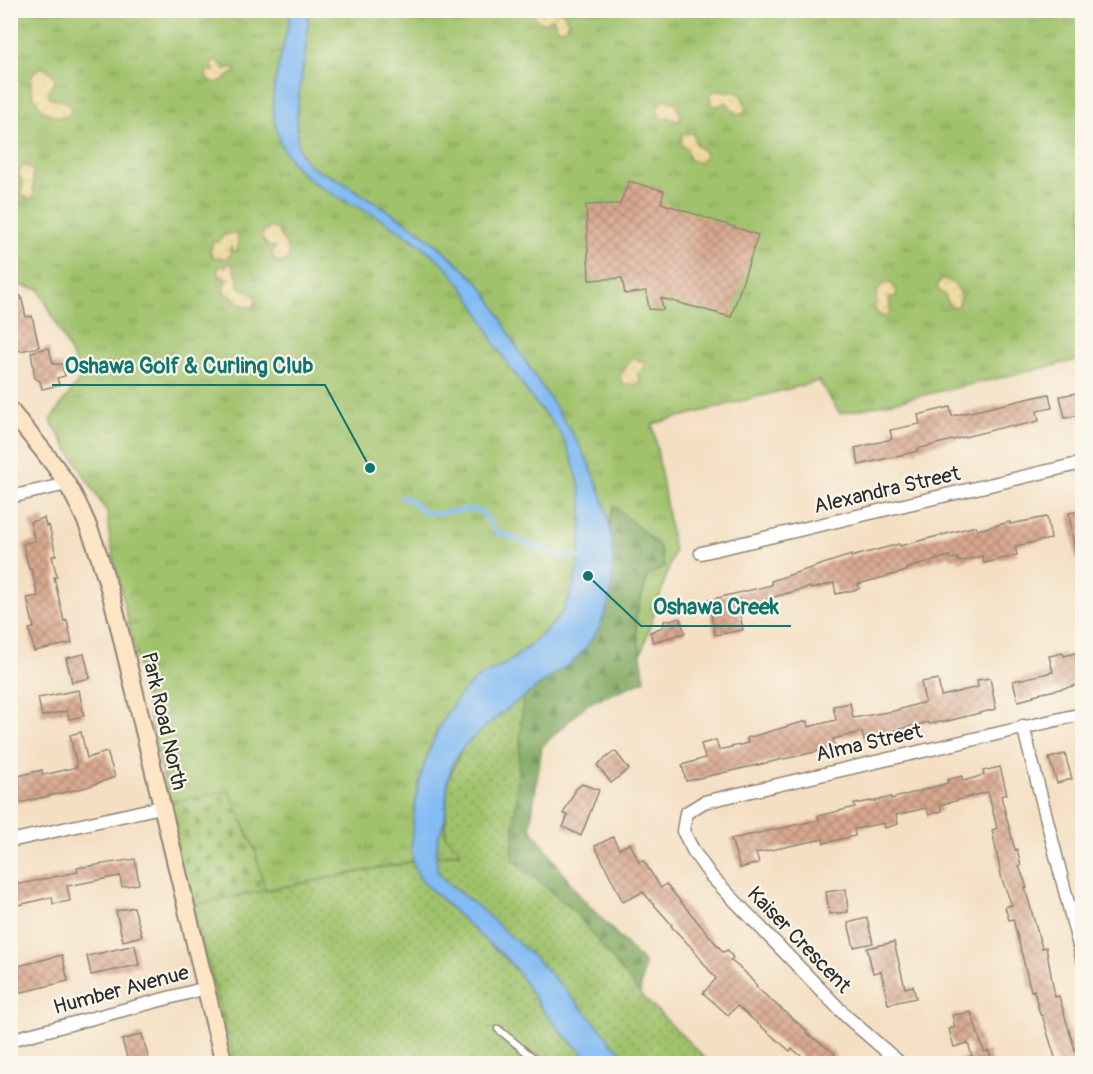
<svg xmlns="http://www.w3.org/2000/svg" width="1093" height="1074" viewBox="0 0 1093 1074" font-family="Pangolin,sans-serif">
  <defs>
    <pattern id="grass-tufts" width="24" height="20" patternUnits="userSpaceOnUse" patternTransform="scale(1.5)"><rect width="24" height="20" fill="#a0c26c"/><path d="M3 7l-1-3M5 7V3M7 7l1-3M15 17l-1-3M17 17v-4M19 17l1-3" fill="none" stroke="#839e59"/></pattern>
    <pattern id="forest-firs" width="22" height="20" patternUnits="userSpaceOnUse" patternTransform="scale(1.5)"><rect width="22" height="20" fill="#80a860"/><path d="M5 1l3.5 6h-7zM16 11l3.5 6h-7z" fill="#69894f"/></pattern>
    <pattern id="sand-dots" width="8" height="8" patternUnits="userSpaceOnUse" patternTransform="scale(1.5)"><rect width="8" height="8" fill="#eeda9e"/><path d="M2 2h.1M6 6h.1" fill="none" stroke="#cb8" stroke-width="1.8" stroke-linecap="round"/></pattern>
    <pattern id="cemetery-stones" width="16" height="16" patternUnits="userSpaceOnUse" patternTransform="scale(1.5)"><rect width="16" height="16" fill="#a0c26c"/><path d="M2 7V4a2 2 0 0 1 4 0v3zM10 15v-3a2 2 0 0 1 4 0v3z" fill="#839e59"/></pattern>
    <pattern id="park-dots" width="8" height="8" patternUnits="userSpaceOnUse" patternTransform="scale(1.5)"><rect width="8" height="8" fill="#a0c26c"/><path d="M2 2h.1M6 6h.1" fill="none" stroke="#839e59" stroke-width="1.8" stroke-linecap="round"/></pattern>
    <pattern id="building-cross-hatch" width="8" height="8" patternUnits="userSpaceOnUse" patternTransform="scale(1.5)"><rect width="8" height="8" fill="#d9a88f"/><path d="M0 0l8 8M0 8l8-8" fill="none" stroke="#b08975"/></pattern>
  </defs>
  <rect width="100%" height="100%" fill="#fbf7ec"/>
  <filter id="ink" filterUnits="userSpaceOnUse"><feTurbulence type="fractalNoise" baseFrequency=".0167" numOctaves="2"/><feDisplacementMap in="SourceGraphic" scale="12" xChannelSelector="R" yChannelSelector="G"/><feConvolveMatrix kernelMatrix="1 2 1 2 8 2 1 2 1" color-interpolation-filters="sRGB"/></filter>
  <filter id="wash" filterUnits="userSpaceOnUse"><feTurbulence type="fractalNoise" baseFrequency=".008" numOctaves="4" result="noise"/><feDisplacementMap in="SourceGraphic" scale="24" xChannelSelector="R" yChannelSelector="G"/><feGaussianBlur stdDeviation="1.35" result="paint"/><feColorMatrix in="noise" values="0 0 0 0 0 0 0 0 0 0 0 0 0 0 0 0 0 1.4 0 .05"/><feComposite in="paint" operator="in"/></filter>
  <g filter="url(#wash)">
    <rect width="100%" height="100%" fill="#f4dfc3"/>
    <path fill="url(#grass-tufts)" stroke="#66764c" stroke-width="1.5" d="M10,11H1082V359L840,414L819,381L653,424L674,552L642,651L546,735L495,845L192,905L110,542L107,512L50,420L82,376L39,289L11,284Z"/>
    <path fill="url(#forest-firs)" stroke="#566a46" stroke-width="1.5" d="M614,506L658,545L665,567L648,575L635,620L645,680L587,704L542,746L530,827L579,895L644,963L640,994L502,893L445,835L448,780L586,608Z"/>
    <path fill="url(#sand-dots)" stroke="#8c8264" stroke-width="1.5" d="M536,11H562L568,21L567,26L561,30L557,28L553,18L544,23L539,22L534,16Z
      M215,61H217L225,69L234,67L236,72C224,79 213,91 205,74L207,71H215L211,65Z
      M42,67C49,71 54,72 55,81L48,91L49,97C58,103 67,96 72,109L69,115C42,126 23,86 34,73C36,70 40,69 42,67Z
      M717,90L740,93L746,106L744,113L737,115L726,102L717,107L713,105L710,98L711,93Z
      M665,100L675,102L681,116L679,121L668,118L661,119C654,111 657,103 665,100Z
      M685,133H693L697,146L703,150L705,156L700,163L690,160L687,150L681,144L682,135Z
      M23,166L31,167C35,174 32,186 35,195L32,199H27L21,194L23,183L18,175Z
      M272,227L278,230C281,241 294,249 287,261L277,263L272,255L275,247L267,246L262,238L263,231Z
      M233,233L238,235V251H233L231,247L229,250L231,253L228,258H214L210,252L212,243L220,240L223,235Z
      M229,263L234,265V271L238,277V286L255,295L256,303L253,307H249L239,304L237,300L224,292V283L229,280L221,276L218,273L219,266L226,267Z
      M943,280C957,281 964,295 958,307H950L945,295L937,289L939,282Z
      M884,283H890L896,289L897,294L894,297H889L890,312L888,316C882,318 878,315 875,310L877,291Z
      M634,357L644,363V369L637,374L641,380L634,385L622,384L620,377C622,373 631,359 634,357Z"/>
    <path fill="url(#cemetery-stones)" stroke="#66764c" stroke-width="1.5" d="M229,791L256,852L305,1063H223L157,804Z"/>
    <path fill="url(#park-dots)" stroke="#66764c" stroke-width="1.5" d="M524,681L512,859L573,910L640,994L710,1063H236L192,905L461,852L445,835L448,780L482,704Z"/>
    <path fill="#83bbf3" stroke="#57738f" stroke-width="1.5" d="M291,11H308C311,48 287,124 301,154C304,159 309,165 313,168C318,171 324,173 329,175C348,185 366,197 384,208C408,222 433,240 453,259C462,268 474,277 482,287C497,305 504,327 516,346C558,416 610,471 613,557C614,583 610,608 597,631C586,648 576,663 557,672L493,720L464,746L453,761L448,780L445,820L438,838L436,857L438,873L450,885L482,910L541,964L603,1031L611,1043L635,1063H595L592,1061C573,1044 554,1027 540,1006C525,984 513,960 490,945L420,879C417,872 412,863 412,854C409,799 431,714 477,679C485,673 495,669 505,664C522,654 553,627 563,610C579,585 582,541 582,511C582,486 574,462 564,440C555,421 539,410 528,393C518,378 508,364 498,349C491,339 487,327 481,316C470,296 449,267 431,253C416,242 400,230 383,220C346,199 296,185 280,141C262,93 284,57 291,11Z"/>
    <g fill="none" stroke-linecap="round" stroke-linejoin="round">
      <path stroke="#83bbf3" stroke-width="4.5" d="M401,497L410,500L424,512L434,514L470,509L482,512L496,532L530,545L564,556L581,558"/>
    </g>
    <g id="blocks">
      <path fill="url(#building-cross-hatch)" d="M629,181L664,191L661,203L758,235L731,317L661,298L663,310L649,309L646,291L625,294L622,278L589,280L586,205L620,204Z
        M21,296L26,317L32,316L39,347L21,351L10,346V298Z
        M49,348L53,364H62L65,376L57,378L59,385L42,389L40,381L35,378L31,352Z
        M1083,392V414L1065,418L1060,396Z
        M1049,394L1052,408L1037,411L1039,421L1013,427L1012,425L917,449L918,451L859,465L855,448L892,439L890,430L920,424L918,415L950,407L952,416Z
        M1083,511V559H1076L1069,513Z
        M1047,517L1051,539L1015,546L1017,555L984,563L982,556L959,562L957,558L951,559L949,556L906,569L907,571L858,584L859,589L836,594L834,583L811,589L810,587L767,599L768,604L739,609L743,630L715,635L708,600L772,585L771,581L851,555V557L899,544L900,546L976,526L977,530L1010,522V524Z
        M44,518L46,526L49,525L56,555L52,556L57,577H54L64,621L67,620L72,643L34,651L29,629L34,628L27,598L38,596L31,568L29,569L23,544L35,541L30,522Z
        M680,618L685,633L653,642L650,632L663,627L664,621Z
        M1083,651V684L1033,695L1034,697L1018,701L1013,681L1053,672L1049,656L1063,653L1064,656Z
        M84,654L90,678L72,682L66,658Z
        M990,678L996,709L948,721L929,724L928,722L879,734L880,737L864,741L862,732L833,739L835,746L815,752L686,781L682,765L705,758L701,744L716,740L719,750L748,743L747,738L792,725L807,721L808,727L836,720L833,706L850,703L853,718L894,711L925,702L921,682L938,679L941,696L978,687L977,680Z
        M79,690L84,716L69,719L67,711L42,716L38,698Z
        M81,732L87,758L107,752L115,777L87,787L10,805V778L42,770L43,775L77,767L70,735Z
        M615,751L629,769L611,783L597,765Z
        M1065,754L1072,779L1057,783L1049,758Z
        M1000,767L1007,794L1001,796L1015,850L1017,849L1021,866H1019L1027,888H1025L1042,948L1046,947L1055,997L1059,996L1079,1064H1057L1042,1015H1040L1034,990L1031,991L1013,919L1009,920L1005,907L1012,905L1002,880L992,830L997,828L988,792L940,805L942,811L929,815L926,808L896,815L898,824L885,828L884,823L854,829L855,836L824,843L823,839L756,853L759,863L740,868L731,839L819,820L818,816L855,807L854,804L871,801V802L891,797V799L948,783L947,780L962,776L963,781L984,775L983,771Z
        M582,784L599,790L581,836L563,827L568,815L563,814L576,789Z
        M613,837L619,849L630,843L639,862L643,860L661,888L666,884L723,952L728,950L733,958L730,960L744,971L757,986L756,987L807,1031L806,1033L835,1053L834,1055L844,1064H813L792,1049L790,1051L737,1006L728,1015L703,993L716,979L691,947L671,926L672,925L643,892L623,902L595,846Z
        M135,859L139,884L122,887L120,876L67,886L70,901L53,904L52,897L10,907V886L78,872L77,868Z
        M846,889L848,912L829,914L826,892Z
        M134,907L142,936L123,941L116,911Z
        M867,918L873,943L854,947L848,923Z
        M894,942L905,988L913,986L916,998L888,1004L881,971L873,973L867,948Z
        M135,945L139,965L91,975L87,956Z
        M62,955L68,981L10,995V968Z
        M971,1012L984,1052L989,1051L992,1064H957V1060L972,1056L968,1043L954,1047L949,1029L955,1027L952,1015Z
        M142,1034L150,1064H129L122,1040Z"/>
    </g>
  </g>
  <g filter="url(#ink)">
    <use href="#blocks" fill-opacity="0" stroke="#908577" stroke-width="1.5"/>
    <g fill="none" stroke-linecap="round" stroke-linejoin="round">
      <g stroke="#908577" stroke-width="9">
        <path id="service" d="M498,1029L541,1064"/>
      </g>
      <g stroke="#908577" stroke-width="15">
        <path id="minor" d="M10,497L67,484
          M701,553L1082,463
          M1023,726L1082,958
          M10,841L161,807
          M10,1040L206,988
          M901,1064L847,1017L711,876L694,852L683,831L686,813L704,802L1082,714"/>
      </g>
      <g stroke="#908577" stroke-width="20">
        <path id="secondary" d="M10,410C29,434 51,458 67,484C90,522 102,563 114,606L224,1064"/>
      </g>
      <use href="#service" stroke="#fff" stroke-width="6"/>
      <use href="#minor" stroke="#fff" stroke-width="12"/>
      <use href="#secondary" stroke="#fde5c5" stroke-width="16"/>
    </g>
  </g>
  <g text-anchor="middle" dominant-baseline="central" stroke-width="4.5" stroke-linejoin="round" paint-order="stroke">
    <g font-size="21" fill="#2b2b2b" stroke="#fbf7ec">
      <text transform="translate(887 490) rotate(-13)">Alexandra Street</text>
      <text transform="translate(164 721) rotate(77)">Park Road North</text>
      <text transform="translate(869 743) rotate(-13)">Alma Street</text>
      <text transform="translate(799 940) rotate(46)">Kaiser Crescent</text>
      <text transform="translate(121 990) rotate(-15)">Humber Avenue</text>
    </g>
  </g>
  <path fill="none" stroke="#0f766e" stroke-width="2" d="M370 468L325 385H52M588 576L641 626H791"/>
  <g fill="#0f766e" stroke="#fbf7ec" stroke-width="2">
    <circle cx="370" cy="468" r="6"/>
    <circle cx="588" cy="576" r="6"/>
  </g>
  <g font-size="22" text-anchor="middle" font-weight="bold" fill="#0f766e" stroke="#fbf7ec" stroke-width="4.5" stroke-linejoin="round" paint-order="stroke">
    <text x="189" y="373">Oshawa Golf &amp; Curling Club</text>
    <text x="716" y="614">Oshawa Creek</text>
  </g>
  <rect width="1093" height="1074" fill="none" stroke="#fbf7ec" stroke-width="36"/>
</svg>
